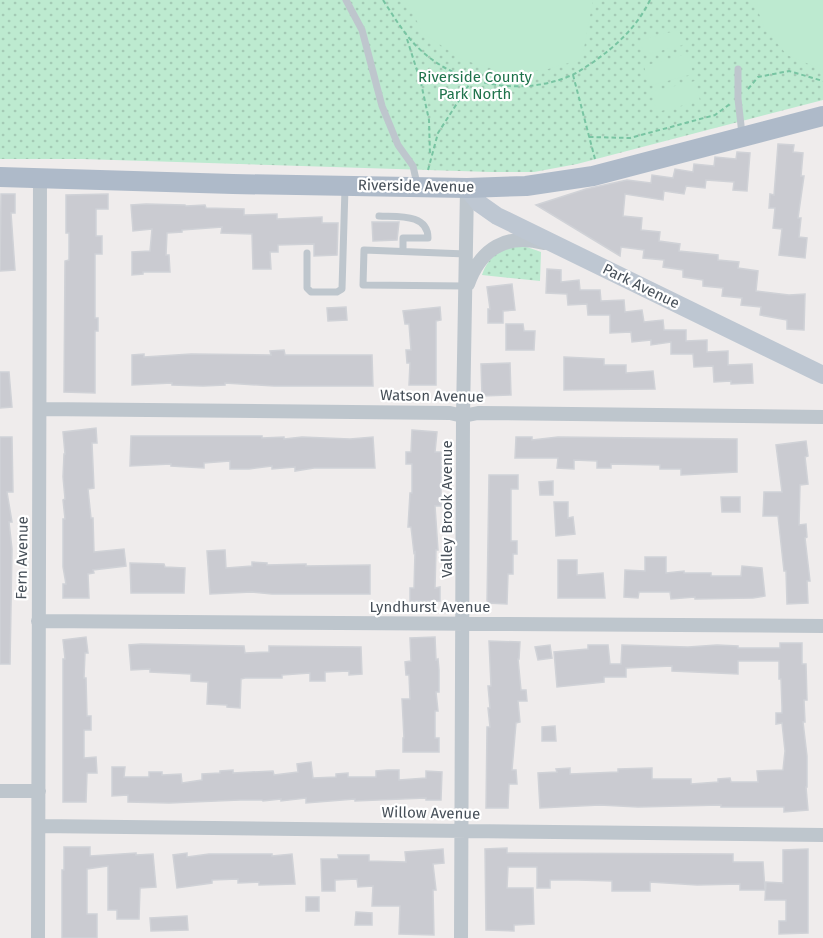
<svg xmlns="http://www.w3.org/2000/svg" width="823" height="938" viewBox="0 0 823 938" font-family="'Fira Sans',sans-serif">
  <defs>
    <pattern id="park-dots" width="8" height="8" patternUnits="userSpaceOnUse" patternTransform="scale(1.5)"><rect width="8" height="8" fill="#bdead0"/><path d="M2 2h.1M6 6h.1" fill="none" stroke="#a4cab5" stroke-width="1.8" stroke-linecap="round"/></pattern>
  </defs>
  <rect width="100%" height="100%" fill="#efecec"/>
  <path fill="url(#park-dots)" d="M0,0H823V100L577,164L534,172H491L82,159H0Z
    M514,246L527,247L541,252L540,281L482,275C487,259 498,250 514,246Z"/>
  <path fill="#bdead0" d="M405,0H593L582,59L545,70L501,71L463,60L424,34Z
    M754,0H823V70L787,55L764,27Z
    M679,30L683,45L644,55L640,40Z
    M687,54L693,74L649,86L644,66Z
    M695,81L700,101L657,112L651,92Z"/>
  <path fill="#cacbd1" stroke="#d0d2d7" stroke-width="1.5" d="M778,144L794,145L793,152L803,153L801,176H804L798,218H801L799,237L807,238L805,258L779,255L782,229L773,228L775,208H769L770,194L774,195Z
    M737,152L750,153L747,191L733,190L734,182L706,180L705,188L686,186L684,194L664,191L663,200L625,194L623,216L642,218L641,230L660,232L659,241L680,244L679,251L718,255V260L739,262L738,268L758,271L756,291L789,295L805,294L804,330L787,329V320L760,315L761,307L741,305L742,298L722,296L723,288L703,286V280L683,277V270L663,267L664,260L643,258L644,250L621,247L620,256L536,205L586,189L627,180L651,183L652,175L673,178L675,169L693,172L694,164L714,166L715,157L736,159Z
    M1,194H15V213H11L15,270L0,271Z
    M108,194V209H96V236H102V254H95V318H98V331H95V393L64,392L65,261L69,260V233H66V195Z
    M146,204L185,205L186,206L205,205L206,208L244,209V215L277,214V219L322,217V223H338L337,255L314,256V244L278,245V252H270L271,269H253L252,234L221,233L222,227L182,230V232L167,233L166,255H169L170,272H143V274L132,275V252L150,251L152,229L133,231L131,205Z
    M372,222H399L397,240L373,241Z
    M547,269L561,270V282L579,280L580,290H600L601,301L624,300L625,312L642,310L644,322L663,320L664,330H686V341L707,340V352L728,351V365L752,364L753,383L731,384V381L714,382L713,366L694,367L693,354H671V342L651,345V340L632,342L631,332L610,333V315H588L587,304L568,305L567,294L546,293Z
    M512,284L515,310L503,311V323H488V309H490L487,287Z
    M346,307L347,320L328,321L327,308Z
    M440,307L441,320L436,321V385H409L410,363H407L406,350H411L409,324H405L403,311Z
    M506,324H523L524,331H535L534,350H506Z
    M284,350L285,355H372L373,386H274L225,383V385L203,386L172,385V383L132,385V355L144,354V357L191,354L271,355L270,351Z
    M564,357L604,359V365H626V373L653,371L655,389L564,390Z
    M510,363L511,395L482,396L481,364Z
    M0,372H9L12,407L0,408Z
    M96,428L97,443H92L94,488L88,489L91,518H93L94,552L124,549L126,566L93,570L94,573L88,574L89,598H63V584H66L63,567V519H65L63,500L65,499L63,477L64,454H65L63,432Z
    M412,430L437,432L435,452H441V506H435L438,550H436L435,588L440,587V601H410V588H414L415,552L414,553L411,527H408L410,493H412V464H406V452H411Z
    M131,436H262V438L284,437V439L302,437L350,439L373,437L375,468H314L295,471V467L272,469V466L249,469H230V461L204,463V468L171,466V464L130,466Z
    M0,437H12L13,492H7L12,522H9L12,549L10,664H0Z
    M516,437H532V440L558,437L737,439V472L681,475V469H660V465L611,464V468H597V461L574,460V469L557,468L558,458H515Z
    M806,441L808,456L805,457L808,484L800,485L799,525L806,524L807,537L805,538L810,581H807L808,603L787,604L786,571H784L778,516H763L764,492H782L776,445Z
    M489,475H518V489H511V541H517V554H513V574H508L507,604L487,603Z
    M553,481V495H540L539,482Z
    M721,497H740V512H722Z
    M554,502H568V518L573,517L575,534L556,536Z
    M225,550L226,568L252,566V562L267,563V565L306,564V566L370,565V594H272L252,592L210,594L207,551Z
    M645,557H666V573L684,571V573H711V576H741L742,566L762,568L765,596L753,598L695,599V597L671,599L670,592H639L638,598L624,597L625,570L645,571Z
    M558,560H577V575L603,573L605,598H558Z
    M130,563L164,564L165,567L185,568L184,593H131Z
    M86,637L88,653H85L84,678H86L87,716H91V730H84V758L96,757L97,773H87L86,802H63V659H65L63,640Z
    M435,637L436,660L438,659L439,670V692H436L438,711H435V738H439V752H403V738H404L402,699H410L409,675H406L405,662L411,661L410,638Z
    M489,641L520,642L519,659H518L521,690H526L527,701H518L520,722L516,723L512,770H516L517,784H509L508,808H486L487,727H490L488,708H490L488,686H491Z
    M780,643H802V664H806L807,700H804L805,722H803L807,756V787H806L808,810L784,812V807H721V805L638,807L600,805L540,808L538,773L557,772L556,769L570,768V774L618,772V769L652,768V779H691V784L718,782V779L730,778L731,782H758L757,771L783,770L785,751L782,723L776,724V713H782V707L781,679H779V661H738V674L672,671V666L626,668V677H604V682L557,687L554,652L588,649V645H608L610,664H621L622,645L688,647L717,645L738,646V648H780Z
    M141,644L244,646L245,653L269,652V646L361,647L362,674L349,675V671L325,672V681H310V673L282,675V678H245L241,679L240,708L227,707V705L207,704L208,682L191,681V674L150,672V669L131,670L129,645Z
    M550,645L552,658L538,660L535,647Z
    M555,726L556,741H542V727Z
    M311,762L313,778L336,777V774L348,773V777H376V771L388,770H399V780L426,778V771L442,772L441,800H426V798L355,801V799L306,803V798L281,801V799L263,801L262,800H240L169,803L128,802V795L112,796V767H125L124,777H149V772H162V775L181,774L182,783L202,780V774L220,773V771L233,770V773L273,771L274,775L298,772L297,764Z
    M64,847H90V856L136,853V855L153,854L156,887L140,888L139,919H117V910H108V866L87,869V914H97V938H62V870H64Z
    M507,848V853L733,854V862H763L765,890H740V884L697,885L650,882V891H612V881L578,880H550V888H537V867H508L507,888H533L534,924L514,925V931L486,930L485,849Z
    M443,849L444,863L433,864L436,890H433L434,935L399,934L400,906H372L373,886L358,887L357,879L335,880V891H322L321,859H339L338,855H369V861L406,862L405,852Z
    M808,849V933L779,934V921H786V900H765L766,882L783,883V850Z
    M187,853V857L209,854H272V856L292,854L295,884L259,885V882L238,883V879L212,880V883L177,888L173,855Z
    M306,897H319V911H306Z
    M356,912L372,913V925H355Z
    M187,916L188,930L151,931L150,918Z"/>
  <g fill="none" stroke-linecap="round" stroke-linejoin="round">
    <path stroke="#78c4a2" stroke-width="2" stroke-dasharray="4.5 3" stroke-linecap="butt" d="M383,0C396,20 407,39 425,54C464,87 526,96 572,75C579,72 585,67 592,63C616,46 637,27 650,0
      M407,39L421,83L429,120L430,156
      M573,75L595,159
      M748,89L758,77L789,71L823,81
      M589,137L630,138L715,115L730,104
      M428,170L438,133L472,80"/>
    <path stroke="#bec6cd" stroke-width="7" d="M346,0L362,30L382,106L398,145L413,166L417,184
      M738,69V99L742,134
      M379,216C397,217 428,213 428,238H403V251
      M307,253V288L311,292H337L342,289L345,188
      M465,286L363,285L364,250L466,254"/>
    <path stroke="#bec6cd" stroke-width="14" d="M468,284C481,248 506,233 544,243
      M40,409L450,413L463,416L478,413L823,417
      M38,621L823,626
      M0,791H39
      M39,826L823,835
      M38,938L40,178
      M461,938L463,416L467,188"/>
    <path stroke="#bec7d2" stroke-width="18" d="M467,188L480,204L497,216L823,375"/>
    <path stroke="#aebac9" stroke-width="20" d="M0,177L233,184L467,188L526,186L593,176L823,116"/>
  </g>
  <g text-anchor="middle" dominant-baseline="central" stroke-width="4.5" stroke-linejoin="round" paint-order="stroke">
    <g font-size="15" fill="#1e724b" stroke="#fff">
      <text x="475" y="77">Riverside County<tspan x="475" dy="17">Park North</tspan></text>
    </g>
    <g font-size="15" fill="#464f58" stroke="#fff">
      <text transform="translate(416 186) rotate(1)">Riverside Avenue</text>
      <text transform="translate(641 286) rotate(26)">Park Avenue</text>
      <text transform="translate(432 396) rotate(1)">Watson Avenue</text>
      <text transform="translate(447 509) rotate(-90)">Valley Brook Avenue</text>
      <text transform="translate(22 558) rotate(-89)">Fern Avenue</text>
      <text x="430" y="607">Lyndhurst Avenue</text>
      <text transform="translate(431 813) rotate(1)">Willow Avenue</text>
    </g>
  </g>
</svg>
